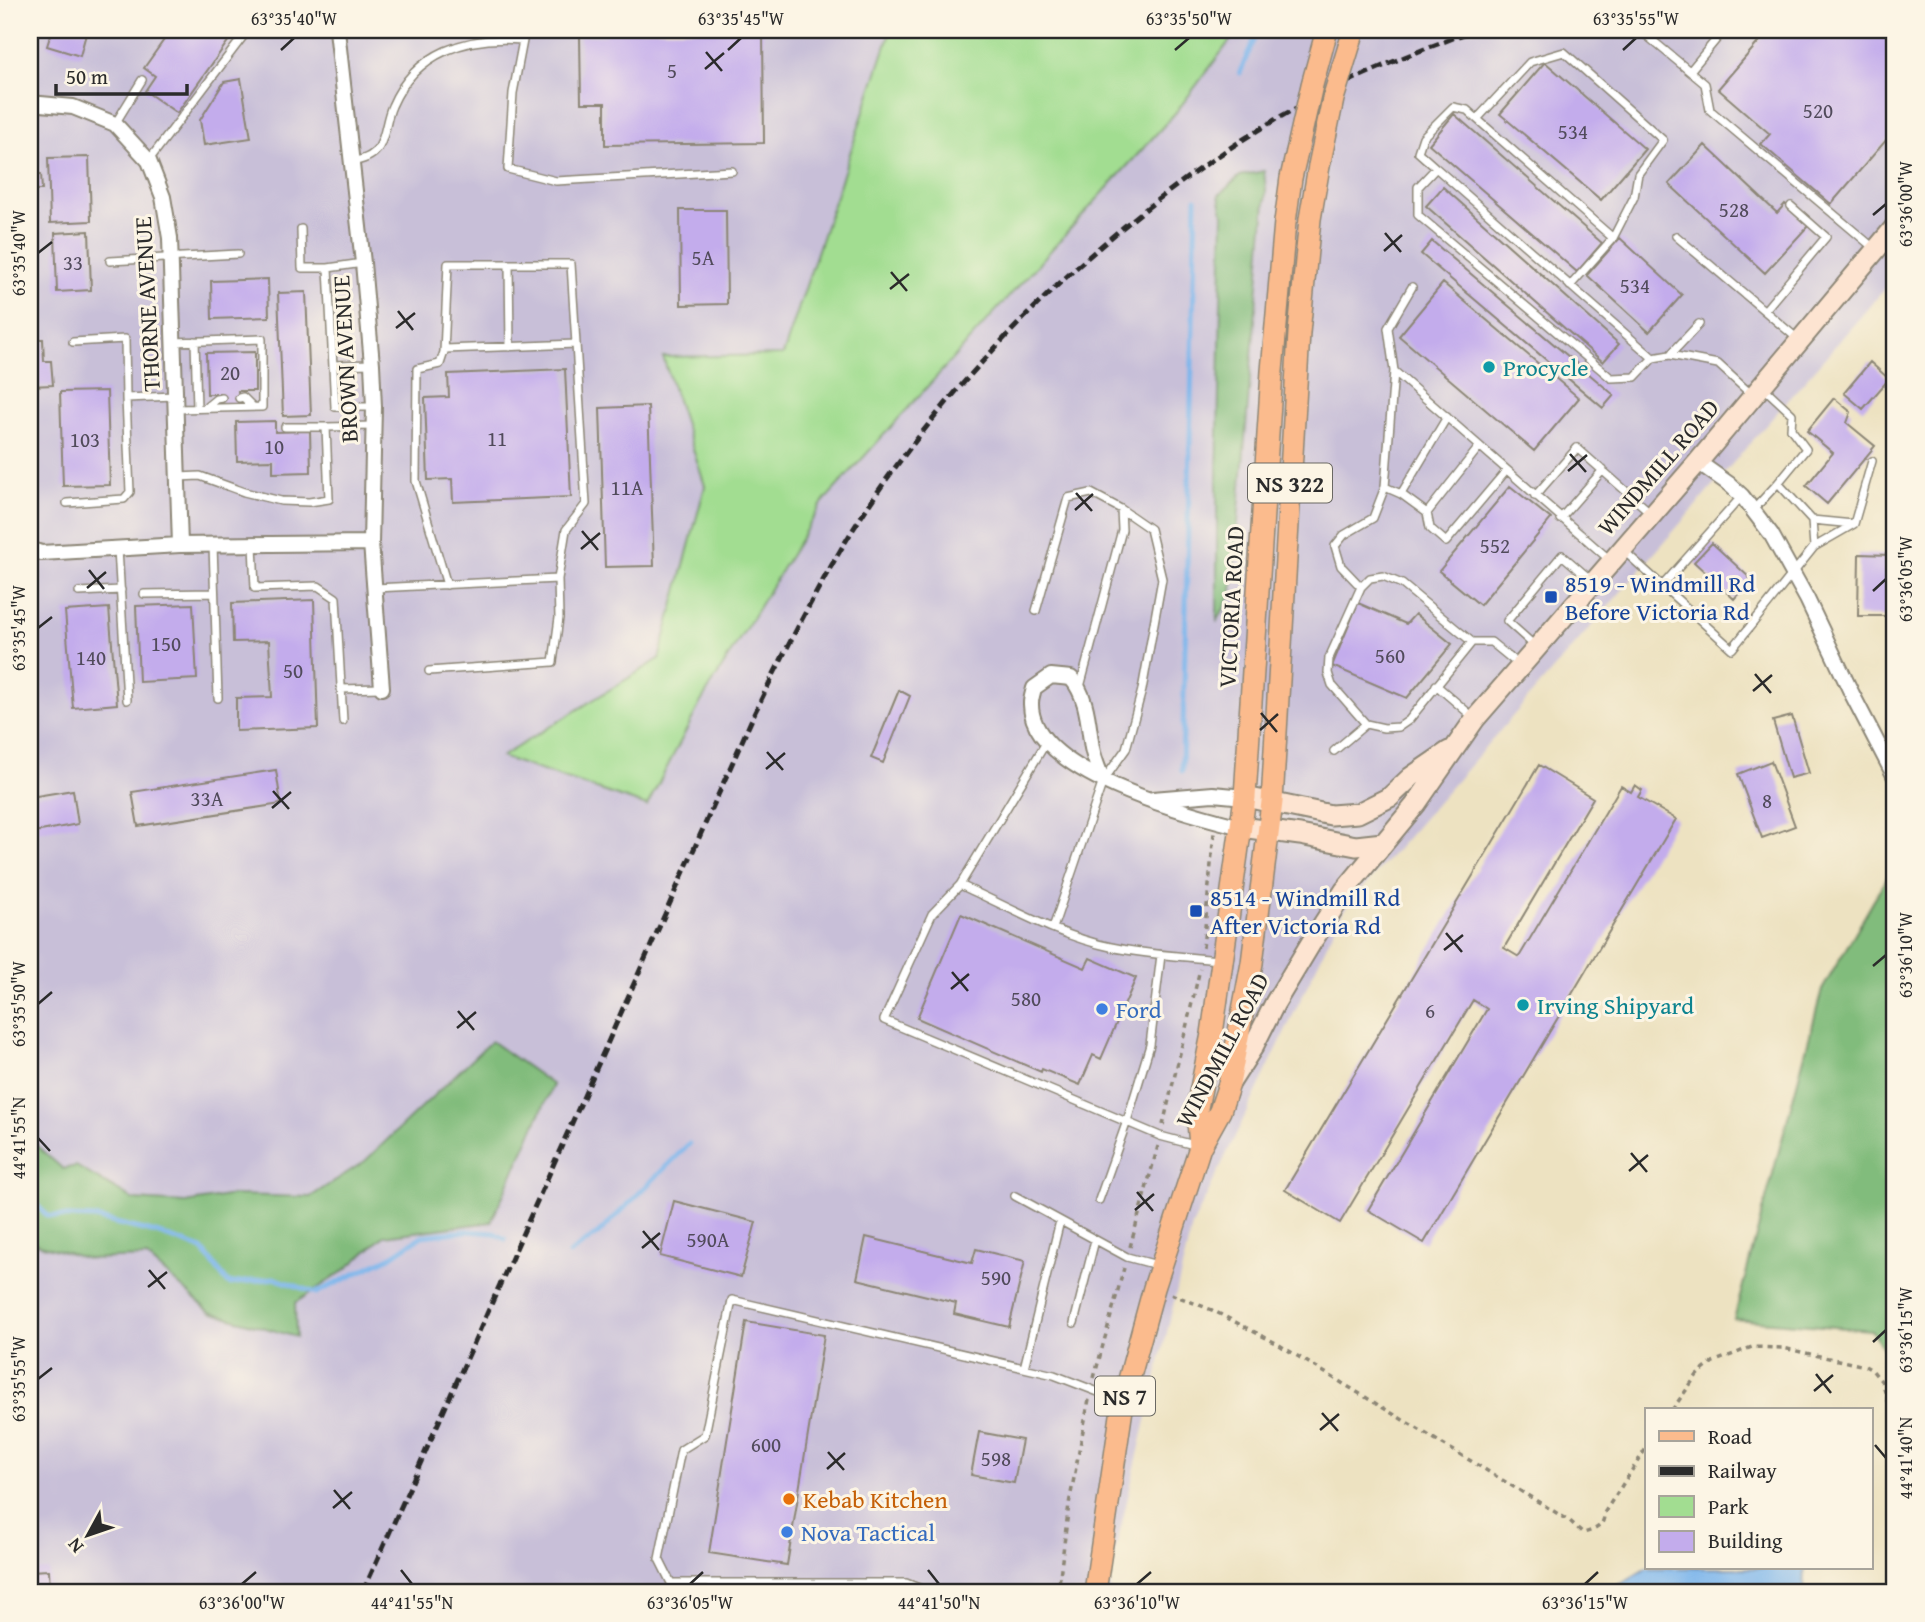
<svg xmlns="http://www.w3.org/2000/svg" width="1925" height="1622" viewBox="0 0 1925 1622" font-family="'Gentium Book Plus',serif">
  <rect width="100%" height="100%" fill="#fcf5e5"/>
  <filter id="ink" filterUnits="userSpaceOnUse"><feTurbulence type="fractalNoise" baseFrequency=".0143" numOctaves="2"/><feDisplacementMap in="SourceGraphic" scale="14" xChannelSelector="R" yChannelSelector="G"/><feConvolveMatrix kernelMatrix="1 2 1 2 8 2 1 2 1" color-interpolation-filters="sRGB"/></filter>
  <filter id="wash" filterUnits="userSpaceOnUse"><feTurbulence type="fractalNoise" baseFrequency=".00686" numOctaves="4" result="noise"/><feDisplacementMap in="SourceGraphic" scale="28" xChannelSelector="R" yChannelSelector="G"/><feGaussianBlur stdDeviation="1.57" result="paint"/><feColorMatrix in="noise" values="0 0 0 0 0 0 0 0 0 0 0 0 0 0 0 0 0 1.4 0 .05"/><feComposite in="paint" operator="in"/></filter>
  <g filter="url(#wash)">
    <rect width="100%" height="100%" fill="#ede2c1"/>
    <path fill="#c8bfd8" d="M30,30H891L783,355L663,357L705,486L659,659L502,756L646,806L701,702L823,502L1177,111L1238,30H1895V277L1343,911L1192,1226L1110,1573L1111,1592H30V1240L33,1243L88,1259L147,1257L210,1312L296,1337L295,1303L345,1270L384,1236L491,1222V1041L365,1161L310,1197L233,1195L185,1203L134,1200L76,1166L63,1170L30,1140Z"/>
    <path fill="#a2dd91" stroke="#66845e" stroke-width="2" d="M891,30H1238L1177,111L823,502L701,702L647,806L501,757L659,659L705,486L663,357L783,355Z"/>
    <path fill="#81bc7b" stroke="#567453" stroke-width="2" d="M1264,171L1266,190L1232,593L1217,622V480L1223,214L1219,195L1240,176Z
      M1895,864V1365L1871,1330L1734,1319L1822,990Z
      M491,1041L553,1085L491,1222L384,1236L345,1270L295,1303L296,1337L210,1312L147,1257L88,1259L33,1243L30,1240V1140L63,1169L76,1166L134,1200L185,1203L233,1195L310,1197L365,1161Z"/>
    <path fill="#7cb5ec" stroke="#54708c" stroke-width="2" d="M1647,1568H1805L1804,1592H1607Z"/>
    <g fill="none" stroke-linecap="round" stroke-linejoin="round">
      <path stroke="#7cb5ec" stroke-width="5" d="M1240,73L1258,30
        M1182,771L1196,199
        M30,1199L48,1216L95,1218L156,1233L202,1249L229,1284L274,1278L316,1293L392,1256L422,1236L466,1231L494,1233L505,1239
        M569,1254L599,1233L689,1144"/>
    </g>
    <g id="blocks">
      <path fill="#c3acec" d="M52,30H87L80,56L47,46Z
        M171,30H236L177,113L145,91L155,76L144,68Z
        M604,30H763L764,143L605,145V103H581L580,36H605Z
        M1769,30H1880L1895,43V130L1831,204L1761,144L1770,134L1718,89Z
        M1545,62L1645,149L1601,200L1500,114Z
        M241,79L251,138L204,145L200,120L224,82Z
        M1454,114L1602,243L1577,272L1429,144Z
        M1705,145L1777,213L1785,204L1808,226L1765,273L1669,184Z
        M89,157L91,221L50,223L48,158Z
        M30,174H41L42,190H30Z
        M1443,187L1619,344L1603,362L1426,206Z
        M680,210H726L727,304L681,305Z
        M89,231L91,290L57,292L55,233Z
        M1620,238L1682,295L1649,332L1587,275Z
        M1432,241L1614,395L1603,408L1421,254Z
        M268,279L269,317L212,319L211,281Z
        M1443,283L1579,398L1534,451L1399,336Z
        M306,292L311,415L283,416L278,293Z
        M30,339H43L44,361H51L53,385L30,386Z
        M255,352V391H238L239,405L222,406L221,394H207L206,353Z
        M1870,362L1889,379L1863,409L1844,393Z
        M565,369L571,497L453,502L452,479L428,480L425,398L449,397L448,374Z
        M107,391L110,485L63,486L60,392Z
        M1834,398L1851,412L1847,423L1875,446L1827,504L1806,486L1833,453L1807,431Z
        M648,406L654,566L605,567L600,408Z
        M275,421V432L310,431L311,472L273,473V460L237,461L236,422Z
        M1510,486L1551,519L1480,605L1439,571Z
        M1712,543L1751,579L1734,599L1694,562Z
        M1859,554L1890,555L1889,616H1858Z
        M314,600L318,728L236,731V698L272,697L269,641L233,642L232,603Z
        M1358,603L1406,624L1415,614L1452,644L1407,698L1332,666Z
        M193,604L197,679L139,682L136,606Z
        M109,608L117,704L73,708L65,611Z
        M899,690L910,696L883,763L871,758Z
        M1792,716L1809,773L1790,778L1773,721Z
        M1771,761L1795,826L1762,838L1738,774Z
        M1539,765L1593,798L1504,948L1519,957L1621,786L1631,792L1635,785L1642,790L1638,797L1676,819L1424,1243L1368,1210L1487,1009L1473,1000L1340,1223L1285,1190Z
        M276,770L281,804L138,826L132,792Z
        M73,790L78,824L30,833V797Z
        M961,914L1085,968L1090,958L1136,978L1101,1059L1093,1055L1080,1085L1042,1069L1041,1072L917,1018Z
        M674,1201L756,1222L741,1277L660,1256Z
        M866,1237L972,1263L976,1249L1025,1261L1009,1327L954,1314L956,1303L857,1279Z
        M746,1322L824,1335L787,1565L709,1553Z
        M979,1432L1022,1440L1014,1483L971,1475Z
        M49,1570L50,1592H30V1571Z"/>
    </g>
  </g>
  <g filter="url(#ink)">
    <use href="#blocks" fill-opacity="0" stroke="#8c8676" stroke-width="2"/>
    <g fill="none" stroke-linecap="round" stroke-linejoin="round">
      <g stroke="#8c8676" stroke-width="10">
        <path id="service" d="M525,30L513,93L508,169L556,181L732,171
          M1640,30L1705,84L1710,110L1875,249
          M1690,71L1724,30
          M115,124L142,80
          M149,160L248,30
          M351,162C362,160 373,157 379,147C386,135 386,119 392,106C415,52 468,35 522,40
          M1436,168L1418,152L1423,137L1453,107L1467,110L1477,119L1613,238L1634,197L1638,174L1663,140L1564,52L1530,62L1477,119
          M301,229L302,268H328
          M1676,236L1799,340
          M110,261L238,254
          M363,263L328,268L335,407H373
          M509,264L510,347
          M1570,286L1613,238
          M1412,287L1388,328L1394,371L1611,561
          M30,292H35
          M1765,310L1826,237L1791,206
          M195,341L197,408
          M73,342L125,339L126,398
          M173,342L262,339V407L176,409
          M445,349L576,344
          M1670,355L1699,324
          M1653,358L1436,168L1418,187V215L1611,378L1635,377L1653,358L1670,355L1718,364L1753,396
          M333,365L372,364
          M1394,371L1385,487L1401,494L1427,513L1479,447
          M1763,387L1792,414L1791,429L1806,449L1778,483L1812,520L1814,547
          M239,398L243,397L253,407
          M205,408L216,399L222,398
          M285,427H326
          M178,477L200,476L244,492L281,501L309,502L329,499L326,427L373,426
          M1401,494L1447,417
          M1535,496L1577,448L1652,514
          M67,503L124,499L130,492L126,398L175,396
          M1754,509L1778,483
          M1427,513L1430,528L1446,542L1506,471
          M1560,519L1603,470
          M1812,520L1853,524
          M213,545L218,698
          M253,545L255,588L318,586L336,598L343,721
          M118,549L127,700
          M1623,550L1732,649L1814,547L1854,524L1872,461
          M1662,586L1742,496
          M1361,587L1341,566L1335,546L1344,535L1373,518L1385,487
          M375,588L558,579
          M79,592L121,590
          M144,594L214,593
          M1036,611L1068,498L1091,493L1121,509L1122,530L1080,687
          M1472,642L1409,720L1399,727L1384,728L1366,724L1332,685L1328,673L1329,658L1361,587L1370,578L1383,576L1402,584L1472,642H1491L1519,665
          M1536,647L1507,621L1562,555L1591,580
          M429,671L553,662L559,618L558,579L566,530L586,504L571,264H448L444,352L440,364L417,369L416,481L447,585
          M1436,685L1473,717
          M341,689L381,688
          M1047,741L960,885L932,914L884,1020L1160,1136L1198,1146
          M1334,751L1366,724
          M960,885C1009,907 1058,936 1111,947C1147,955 1183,956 1219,960
          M1053,928L1103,781L1126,749L1142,690L1162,579L1150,529L1121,509
          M1015,1196L1127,1257L1157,1265
          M1099,1200L1127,1121L1150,1045L1161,955
          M1074,1323L1095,1240
          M1024,1368L1060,1221
          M929,1592L906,1583H671L659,1559L681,1450L705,1435L732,1300L1054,1375L1119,1400"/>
      </g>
      <g stroke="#8c8676" stroke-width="18">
        <path id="minor" d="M337,30L363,263L372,364L374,407L371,543L382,688
          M30,103L73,107L115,124L149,161L163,197L170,238L180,545
          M1698,462L1729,484L1742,496L1771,534L1807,599L1852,694L1895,777
          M30,549L41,553L180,545L371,543
          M1103,781C1099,770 1094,759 1092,748C1088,724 1088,697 1071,678L1051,676L1034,688C1033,693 1031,698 1031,703C1029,773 1189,814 1241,827
          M1153,799L1213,794L1245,797"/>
      </g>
      <g stroke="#8c8676" stroke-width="23">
        <path id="secondary" d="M1245,797L1331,815L1358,813L1390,797L1411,777L1449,751
          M1241,827L1300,835L1356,846L1383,843
          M1230,1083L1253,1047L1275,1003L1311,943L1345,890L1416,804L1475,719L1698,462L1895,227"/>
      </g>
      <g stroke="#8c8676" stroke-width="24">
        <path id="primary" d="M1200,1147L1197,1108L1212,1034L1245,797L1272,371L1285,222L1291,178
          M1095,1592L1123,1402L1154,1288L1200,1147L1220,1111L1229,1084L1252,963L1272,802L1299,333L1310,219L1319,166"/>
      </g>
      <path stroke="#8c8676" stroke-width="3.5" stroke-dasharray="5 5" stroke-linecap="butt" d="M1203,948L1214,833
        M1163,1125L1200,969
        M1130,1247L1158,1146
        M1171,1294L1212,1310L1276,1343L1570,1521L1583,1533C1595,1530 1605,1526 1604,1513L1647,1447
        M1094,1378L1124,1268
        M1672,1410L1697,1375L1713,1362L1752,1347L1783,1348L1865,1366L1872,1370L1882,1382L1895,1423
        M1058,1592L1069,1504L1089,1399"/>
      <use href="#service" stroke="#fff" stroke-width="7"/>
      <use href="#minor" stroke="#fff" stroke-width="14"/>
      <use href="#secondary" stroke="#fde4d1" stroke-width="19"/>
      <use href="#primary" stroke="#fbbb8d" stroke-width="21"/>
      <path stroke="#2b2b2b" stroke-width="5" stroke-dasharray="10 5" stroke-linecap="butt" d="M363,1592L755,712C797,627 840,541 897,465C997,331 1129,207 1273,121C1336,84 1406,55 1475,30"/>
      <g stroke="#8c8676" stroke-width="24" stroke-linecap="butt">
        <path id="primary-bridge" d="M1319,166L1333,99L1354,30
          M1291,178L1312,85L1327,30"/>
      </g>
      <use href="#primary-bridge" stroke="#fbbb8d" stroke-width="21"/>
    </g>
  </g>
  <path fill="none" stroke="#2b2b2b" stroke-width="2.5" d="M281,50L294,38M728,50L741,38M1175,50L1189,38M1623,50L1636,38M706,52L722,71M705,69L724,53M1873,215L1886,204M1385,233L1401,252M1384,251L1402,235M38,253L52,242M891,272L907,291M890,289L909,274M398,311L413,330M396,328L415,313M1570,454L1586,472M1568,471L1587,455M1076,493L1092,511M1075,510L1093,494M582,531L598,550M581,549L600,533M89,570L104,589M87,588L106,572M1873,591L1886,579M38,628L52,617M1755,674L1771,693M1753,691L1772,675M1261,713L1277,732M1260,730L1278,714M767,752L783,770M766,769L785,753M273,791L289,809M272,808L291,792M1446,933L1462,952M1444,950L1463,935M1873,966L1886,955M952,972L968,991M951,989L969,974M38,1004L52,992M458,1011L474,1030M457,1028L476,1012M38,1138L50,1151M1631,1153L1647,1172M1629,1171L1648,1155M1137,1192L1153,1211M1135,1210L1154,1194M643,1231L659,1250M642,1248L660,1233M149,1270L165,1289M148,1287L167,1272M1873,1342L1886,1330M1816,1374L1831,1393M38,1379L52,1368M1814,1391L1833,1375M1322,1413L1338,1431M1320,1430L1339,1414M1875,1445L1886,1458M828,1452L844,1470M827,1469L845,1453M334,1490L350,1509M333,1508L352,1492M401,1570L412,1584M928,1570L939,1584M242,1584L256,1572M690,1584L703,1572M1137,1584L1151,1572M1585,1584L1598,1572"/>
  <g fill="#0f9aa8" stroke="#fcf5e5" stroke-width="2.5">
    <circle cx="1489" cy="367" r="7"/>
    <circle cx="1523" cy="1005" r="7"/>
  </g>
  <g fill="#1a4fb4" stroke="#fcf5e5" stroke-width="2.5">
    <rect x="1544" y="590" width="14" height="14" rx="3.5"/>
    <rect x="1189" y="904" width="14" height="14" rx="3.5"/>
  </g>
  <g fill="#3f7fe0" stroke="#fcf5e5" stroke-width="2.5">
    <circle cx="1102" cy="1009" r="7"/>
    <circle cx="787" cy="1532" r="7"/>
  </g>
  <circle fill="#e8710a" stroke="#fcf5e5" stroke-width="2.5" cx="789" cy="1499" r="7"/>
  <g text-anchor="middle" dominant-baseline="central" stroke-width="6" stroke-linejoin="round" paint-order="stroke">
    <g font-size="21" fill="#514b5b">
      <text x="672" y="70">5</text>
      <text x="1818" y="110">520</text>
      <text x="1573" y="131">534</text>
      <text x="1734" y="209">528</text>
      <text x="703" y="257">5A</text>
      <text x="73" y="262">33</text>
      <text x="1635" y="285">534</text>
      <text x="230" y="372">20</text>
      <text x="497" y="438">11</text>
      <text x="85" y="439">103</text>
      <text x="274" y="446">10</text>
      <text x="627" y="487">11A</text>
      <text x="1495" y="545">552</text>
      <text x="166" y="643">150</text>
      <text x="1390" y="655">560</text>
      <text x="91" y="657">140</text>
      <text x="293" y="670">50</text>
      <text x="207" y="798">33A</text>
      <text x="1767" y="800">8</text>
      <text x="1026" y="998">580</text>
      <text x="1430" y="1010">6</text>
      <text x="708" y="1239">590A</text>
      <text x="996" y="1277">590</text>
      <text x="766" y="1444">600</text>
      <text x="996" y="1458">598</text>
    </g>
    <g fill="#fcf5e5" stroke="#6a6863" stroke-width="2">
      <rect x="1248" y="463.5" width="84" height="39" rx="5"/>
      <rect x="1095" y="1376.5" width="60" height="39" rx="5"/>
    </g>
    <g font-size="23" font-weight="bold" fill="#2b2b2b">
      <text x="1290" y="483">NS 322</text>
      <text x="1125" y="1396">NS 7</text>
    </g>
    <g font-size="24" fill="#2b2b2b" stroke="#fcf5e5">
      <text transform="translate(147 304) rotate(-93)">THORNE AVENUE</text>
      <text transform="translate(345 359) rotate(-93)">BROWN AVENUE</text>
      <text transform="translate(1658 467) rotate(-49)">WINDMILL ROAD</text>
      <text transform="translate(1231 607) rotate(-87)">VICTORIA ROAD</text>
      <text transform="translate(1222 1050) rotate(-62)">WINDMILL ROAD</text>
    </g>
    <g font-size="24" fill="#0d838f" stroke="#fcf5e5" text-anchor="start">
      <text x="1503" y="367">Procycle</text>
      <text x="1537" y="1005">Irving Shipyard</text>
    </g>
    <g font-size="24" fill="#164399" stroke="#fcf5e5" text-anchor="start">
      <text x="1565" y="583">8519 - Windmill Rd<tspan x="1565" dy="28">Before Victoria Rd</tspan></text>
      <text x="1210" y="897">8514 - Windmill Rd<tspan x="1210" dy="28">After Victoria Rd</tspan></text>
    </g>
    <g font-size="24" fill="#366cbe" stroke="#fcf5e5" text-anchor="start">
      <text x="1116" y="1009">Ford</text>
      <text x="801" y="1532">Nova Tactical</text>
    </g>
    <g font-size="24" fill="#c56008" stroke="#fcf5e5" text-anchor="start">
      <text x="803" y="1499">Kebab Kitchen</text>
    </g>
  </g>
  <rect width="1925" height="1622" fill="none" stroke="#fcf5e5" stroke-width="77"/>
  <rect x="1645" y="1408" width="228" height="161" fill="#fcf5e5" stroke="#a8a49b" stroke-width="2"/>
  <rect x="1659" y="1431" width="35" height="10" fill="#fbbb8d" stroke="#a8a49b" stroke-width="2"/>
  <text x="1708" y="1444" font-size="21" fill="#2b2b2b">Road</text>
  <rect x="1659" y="1466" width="35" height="10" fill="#2b2b2b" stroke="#a8a49b" stroke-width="2"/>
  <text x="1708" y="1478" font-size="21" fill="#2b2b2b">Railway</text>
  <rect x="1659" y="1496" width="35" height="21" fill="#a2dd91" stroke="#a8a49b" stroke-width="2"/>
  <text x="1708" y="1514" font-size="21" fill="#2b2b2b">Park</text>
  <rect x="1659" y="1531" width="35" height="21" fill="#c3acec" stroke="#a8a49b" stroke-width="2"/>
  <text x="1708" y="1548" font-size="21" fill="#2b2b2b">Building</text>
  <g transform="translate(88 1535) rotate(230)" stroke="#fcf5e5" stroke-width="5" paint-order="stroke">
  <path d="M0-5L12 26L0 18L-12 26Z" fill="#2b2b2b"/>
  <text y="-10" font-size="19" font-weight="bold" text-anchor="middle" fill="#2b2b2b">N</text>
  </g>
  <path d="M56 84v10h131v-10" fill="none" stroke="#2b2b2b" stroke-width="3.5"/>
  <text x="66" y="84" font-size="21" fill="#2b2b2b" stroke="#fcf5e5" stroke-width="5" paint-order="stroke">50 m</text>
  <rect x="38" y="38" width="1848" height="1546" fill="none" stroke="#2b2b2b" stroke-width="2.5"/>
  <g font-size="18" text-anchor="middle" fill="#2b2b2b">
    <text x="294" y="25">63°35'40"W</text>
    <text x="741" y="25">63°35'45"W</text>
    <text x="1189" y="25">63°35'50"W</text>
    <text x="1636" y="25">63°35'55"W</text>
    <text transform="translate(1906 204) rotate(-90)" y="6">63°36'00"W</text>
    <text transform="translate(19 253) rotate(-90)" y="6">63°35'40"W</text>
    <text transform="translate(1906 579) rotate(-90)" y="6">63°36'05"W</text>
    <text transform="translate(19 628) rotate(-90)" y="6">63°35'45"W</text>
    <text transform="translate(1906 955) rotate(-90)" y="6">63°36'10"W</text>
    <text transform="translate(19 1004) rotate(-90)" y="6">63°35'50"W</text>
    <text transform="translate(19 1138) rotate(-90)" y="6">44°41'55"N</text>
    <text transform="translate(1906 1330) rotate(-90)" y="6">63°36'15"W</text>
    <text transform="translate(19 1379) rotate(-90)" y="6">63°35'55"W</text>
    <text transform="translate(1906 1458) rotate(-90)" y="6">44°41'40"N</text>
    <text x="242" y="1609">63°36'00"W</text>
    <text x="412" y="1609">44°41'55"N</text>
    <text x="690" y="1609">63°36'05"W</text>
    <text x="939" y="1609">44°41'50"N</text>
    <text x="1137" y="1609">63°36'10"W</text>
    <text x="1585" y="1609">63°36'15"W</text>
  </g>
</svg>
